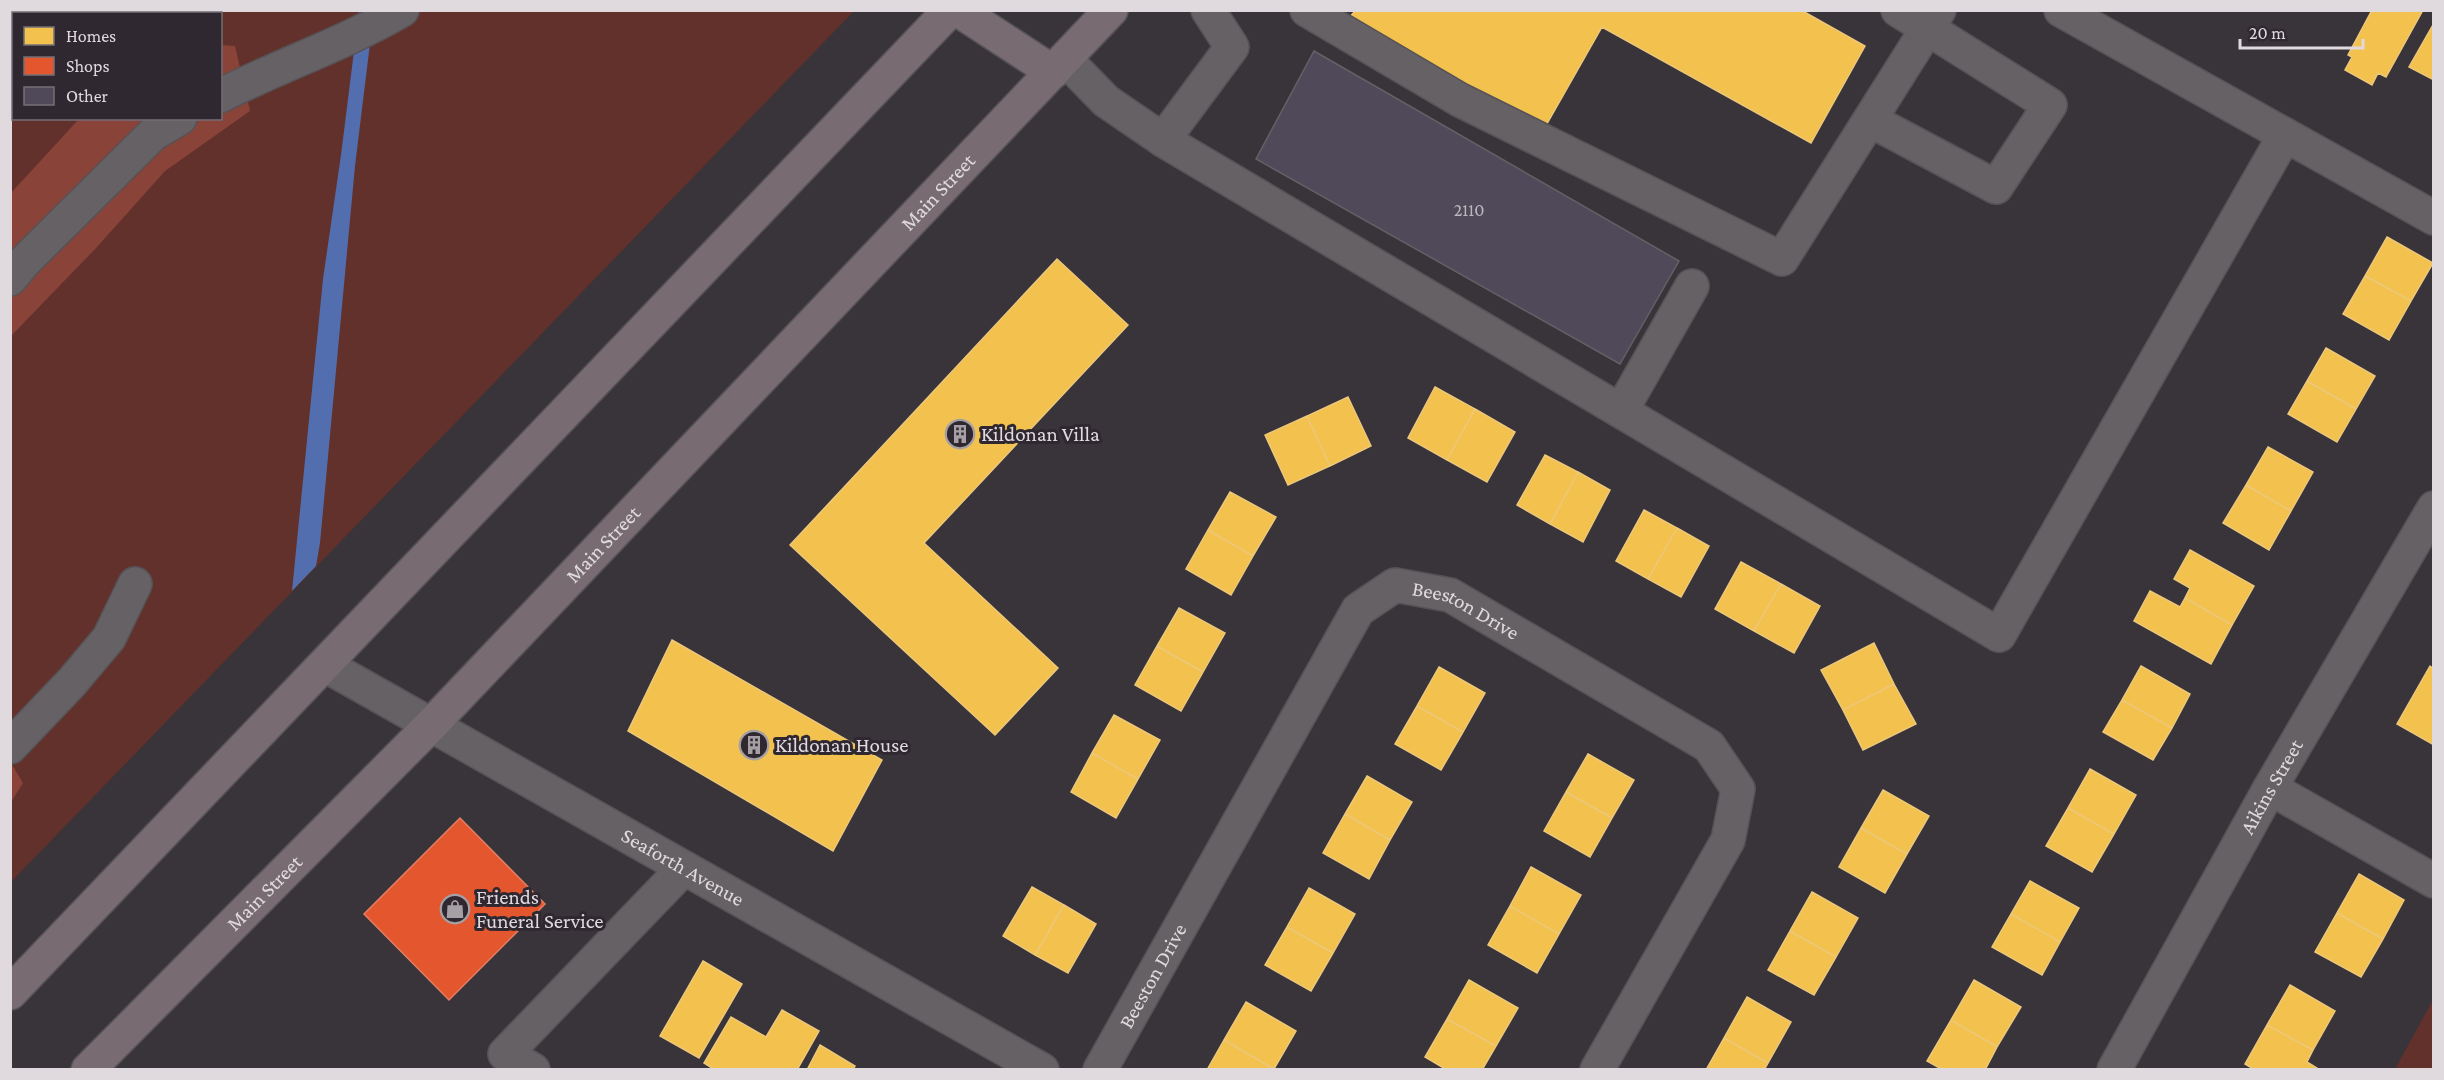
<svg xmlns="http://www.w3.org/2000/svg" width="2444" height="1080" viewBox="0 0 2444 1080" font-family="'Crimson Pro',serif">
  <rect width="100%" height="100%" fill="#393439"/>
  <path fill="#62312b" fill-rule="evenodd" d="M11,11H854L11,882ZM14,14H220V118H14Z
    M2433,1000V1069H2395Z"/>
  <path fill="#8a4339" d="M221,45L235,46L250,111L165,171L97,247L11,336L10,194L79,119L220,118Z
    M11,763L23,783L11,802Z"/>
  <path fill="#536eae" d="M359,11H374L355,166L320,543L316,566L292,591L323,279L341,155Z"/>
  <path fill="#f2c14e" stroke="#edc87a" stroke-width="1.5" d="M1356,10H1801L1865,46L1811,143L1602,27L1544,129L1347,20Z
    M2372,10H2423L2386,77L2378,73L2372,85L2345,70L2352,57L2348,55Z
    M2434,23V80L2409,67Z
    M2387,237L2433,263L2411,301L2365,276Z
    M1057,259L1128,325L924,543L1058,668L995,735L790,545Z
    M2365,276L2411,301L2389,340L2343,314Z
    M2326,348L2375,376L2356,409L2307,381Z
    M2307,381L2356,409L2337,442L2288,414Z
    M1435,387L1475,409L1447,460L1408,438Z
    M1348,397L1371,446L1330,466L1307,416Z
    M1475,409L1515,432L1487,482L1447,460Z
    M1307,416L1330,466L1288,485L1265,435Z
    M2268,447L2313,472L2291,511L2246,485Z
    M1545,455L1578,472L1550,524L1517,505Z
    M1578,472L1610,490L1583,542L1550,524Z
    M2246,485L2291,511L2269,550L2223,523Z
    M1230,492L1276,517L1253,556L1208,530Z
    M1644,510L1677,528L1648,579L1616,561Z
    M1677,528L1709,546L1681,597L1648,579Z
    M1208,530L1253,556L1231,595L1186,569Z
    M2190,550L2254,586L2232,625L2185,598L2190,588L2174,579Z
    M1741,562L1781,584L1754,631L1715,609Z
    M1781,584L1820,606L1794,653L1754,631Z
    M2150,591L2180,607L2185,598L2232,625L2211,664L2134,621Z
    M1179,608L1225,633L1203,672L1157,646Z
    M672,640L882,760L833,851L628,731Z
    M1874,643L1894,684L1843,710L1821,670Z
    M1157,646L1203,672L1181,711L1135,685Z
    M2141,666L2190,694L2172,728L2122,700Z
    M2430,666L2434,669V745L2397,724Z
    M1439,667L1485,693L1463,732L1417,706Z
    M1894,684L1916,724L1863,750L1843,710Z
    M2122,700L2172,728L2153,760L2103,732Z
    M1417,706L1463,732L1441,770L1395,744Z
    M1114,715L1160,740L1138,779L1092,753Z
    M1092,753L1138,779L1116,818L1071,792Z
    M1588,754L1634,780L1612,818L1566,792Z
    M2090,769L2136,795L2114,834L2068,808Z
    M1367,776L1412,802L1390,840L1345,814Z
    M1883,790L1929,816L1907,854L1861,828Z
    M1566,792L1612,818L1590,857L1544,831Z
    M2068,808L2114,834L2092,872L2046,846Z
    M1345,814L1390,840L1369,879L1323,853Z
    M1861,828L1907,854L1885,893L1839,867Z
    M1531,867L1581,895L1559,934L1510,906Z
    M2359,874L2404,900L2383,939L2337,913Z
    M2030,881L2079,908L2060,942L2011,914Z
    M1032,887L1064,905L1035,955L1003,936Z
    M1309,888L1355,914L1333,953L1287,927Z
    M1812,892L1858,918L1836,957L1790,931Z
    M1064,905L1096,924L1068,973L1035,955Z
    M1510,906L1559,934L1537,973L1488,945Z
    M2337,913L2383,939L2361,977L2315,952Z
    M2011,914L2060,942L2042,975L1992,947Z
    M1287,927L1333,953L1311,991L1265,965Z
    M1790,931L1836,957L1814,995L1768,970Z
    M703,961L742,984L699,1058L660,1036Z
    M1469,980L1518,1008L1496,1046L1447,1019Z
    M1974,980L2021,1007L1997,1047L1951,1020Z
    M2290,985L2335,1011L2313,1050L2267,1025Z
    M1747,997L1791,1022L1768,1063L1724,1038Z
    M1246,1002L1296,1031L1274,1069L1224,1040Z
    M782,1010L819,1031L797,1070H715L704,1063L731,1017L766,1037Z
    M1447,1019L1496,1046L1482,1070H1447L1425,1057Z
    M1951,1020L1997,1047L1985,1070H1943L1927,1061Z
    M2267,1025L2313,1050L2307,1062L2320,1070H2255L2245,1064Z
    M1724,1038L1768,1063L1764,1070H1706Z
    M1224,1040L1274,1069L1207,1070Z
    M820,1045L855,1066L853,1070H807Z"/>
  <path fill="#e4572e" stroke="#e37e63" stroke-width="1.5" d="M460,818L545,904L449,1000L364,914Z"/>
  <path fill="#504959" stroke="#636166" stroke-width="1.5" d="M1314,51L1679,261L1620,364L1256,159Z"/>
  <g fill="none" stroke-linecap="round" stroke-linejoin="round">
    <g stroke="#565256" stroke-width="36">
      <g id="minor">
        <path d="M1307,10L1460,100L1782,259L1939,10"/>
        <path d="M2061,10L2434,218"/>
        <path d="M1065,59L1106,101L1163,140L1999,635L2285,135"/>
        <path d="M220,96C280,65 344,44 402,10"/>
        <path d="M1870,120L1996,187L2050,105L1898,10"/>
        <path d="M1163,140L1232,47L1208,10"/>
        <path d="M10,279L24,262L153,134L180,118"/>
        <path d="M1621,411L1692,286"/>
        <path id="s1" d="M325,665L1042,1070"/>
        <path d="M10,747L72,682L109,638L135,584"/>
        <path d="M2270,788L2434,881"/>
        <path d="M533,1070L505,1054L684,868"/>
        <path id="s2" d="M1100,1070L1358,610L1395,585L1450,595L1709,746L1738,789L1728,840L1597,1070"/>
        <path id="s3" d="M2114,1070L2270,788L2434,508"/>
      </g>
    </g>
    <g stroke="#565256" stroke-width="36">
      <g id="major">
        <path d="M958,10L1053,72"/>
        <path d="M10,993L950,10"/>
        <path id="s4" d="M88,1070L432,724L1111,10"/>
      </g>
    </g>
    <use href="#minor" stroke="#656165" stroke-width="33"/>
    <use href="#major" stroke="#786c72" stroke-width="33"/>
  </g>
  <defs>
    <g id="building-ring" transform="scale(1.5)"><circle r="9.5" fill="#302830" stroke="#a6a0a5" stroke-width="1.5"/><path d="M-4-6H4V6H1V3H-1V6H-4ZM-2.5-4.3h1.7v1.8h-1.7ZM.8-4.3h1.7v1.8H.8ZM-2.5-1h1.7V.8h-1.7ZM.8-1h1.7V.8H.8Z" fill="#a6a0a5"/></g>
    <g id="shop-ring" transform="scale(1.5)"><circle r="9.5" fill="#302830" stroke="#a6a0a5" stroke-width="1.5"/><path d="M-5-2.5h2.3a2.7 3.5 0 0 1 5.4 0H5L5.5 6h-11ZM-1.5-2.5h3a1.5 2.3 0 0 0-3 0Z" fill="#a6a0a5"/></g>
  </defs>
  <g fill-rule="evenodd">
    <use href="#building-ring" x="960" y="434"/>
    <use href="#building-ring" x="754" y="745"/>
    <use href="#shop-ring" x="455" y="909"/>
  </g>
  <g text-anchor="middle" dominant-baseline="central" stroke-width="6" stroke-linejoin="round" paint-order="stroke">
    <g font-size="18" fill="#bcb6be">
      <text x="1469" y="210">2110</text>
    </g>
    <g font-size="21" fill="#e0dadf" stroke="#302830">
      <text stroke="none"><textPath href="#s4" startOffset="1222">Main Street</textPath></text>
      <text stroke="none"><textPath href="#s4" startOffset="736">Main Street</textPath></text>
      <text stroke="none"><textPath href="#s2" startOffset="648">Beeston Drive</textPath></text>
      <text stroke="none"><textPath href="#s3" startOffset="324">Aikins Street</textPath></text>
      <text stroke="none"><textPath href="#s1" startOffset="411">Seaforth Avenue</textPath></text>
      <text stroke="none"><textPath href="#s4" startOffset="250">Main Street</textPath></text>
      <text stroke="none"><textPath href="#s2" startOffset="108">Beeston Drive</textPath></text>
    </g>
    <g font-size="21" fill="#e0dadf" stroke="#302830" text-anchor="start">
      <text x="981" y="434">Kildonan Villa</text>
      <text x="775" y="745">Kildonan House</text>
      <text x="476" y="897">Friends<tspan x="476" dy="24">Funeral Service</tspan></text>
    </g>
  </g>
  <rect width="2444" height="1080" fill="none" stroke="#e0dadf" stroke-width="24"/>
  <rect x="12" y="12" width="210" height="108" fill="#302830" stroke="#766f76" stroke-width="1.5"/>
  <rect x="24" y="27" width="30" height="18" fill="#f2c14e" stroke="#766f76" stroke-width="1.5"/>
  <text x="66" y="42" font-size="18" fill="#e0dadf">Homes</text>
  <rect x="24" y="57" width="30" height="18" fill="#e4572e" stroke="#766f76" stroke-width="1.5"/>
  <text x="66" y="72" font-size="18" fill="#e0dadf">Shops</text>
  <rect x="24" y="87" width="30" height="18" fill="#504959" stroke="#766f76" stroke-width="1.5"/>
  <text x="66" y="102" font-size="18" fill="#e0dadf">Other</text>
  <path d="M2240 39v9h123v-9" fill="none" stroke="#e0dadf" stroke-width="3"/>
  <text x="2249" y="39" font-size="18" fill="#e0dadf" stroke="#302830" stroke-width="4.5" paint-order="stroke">20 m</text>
</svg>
